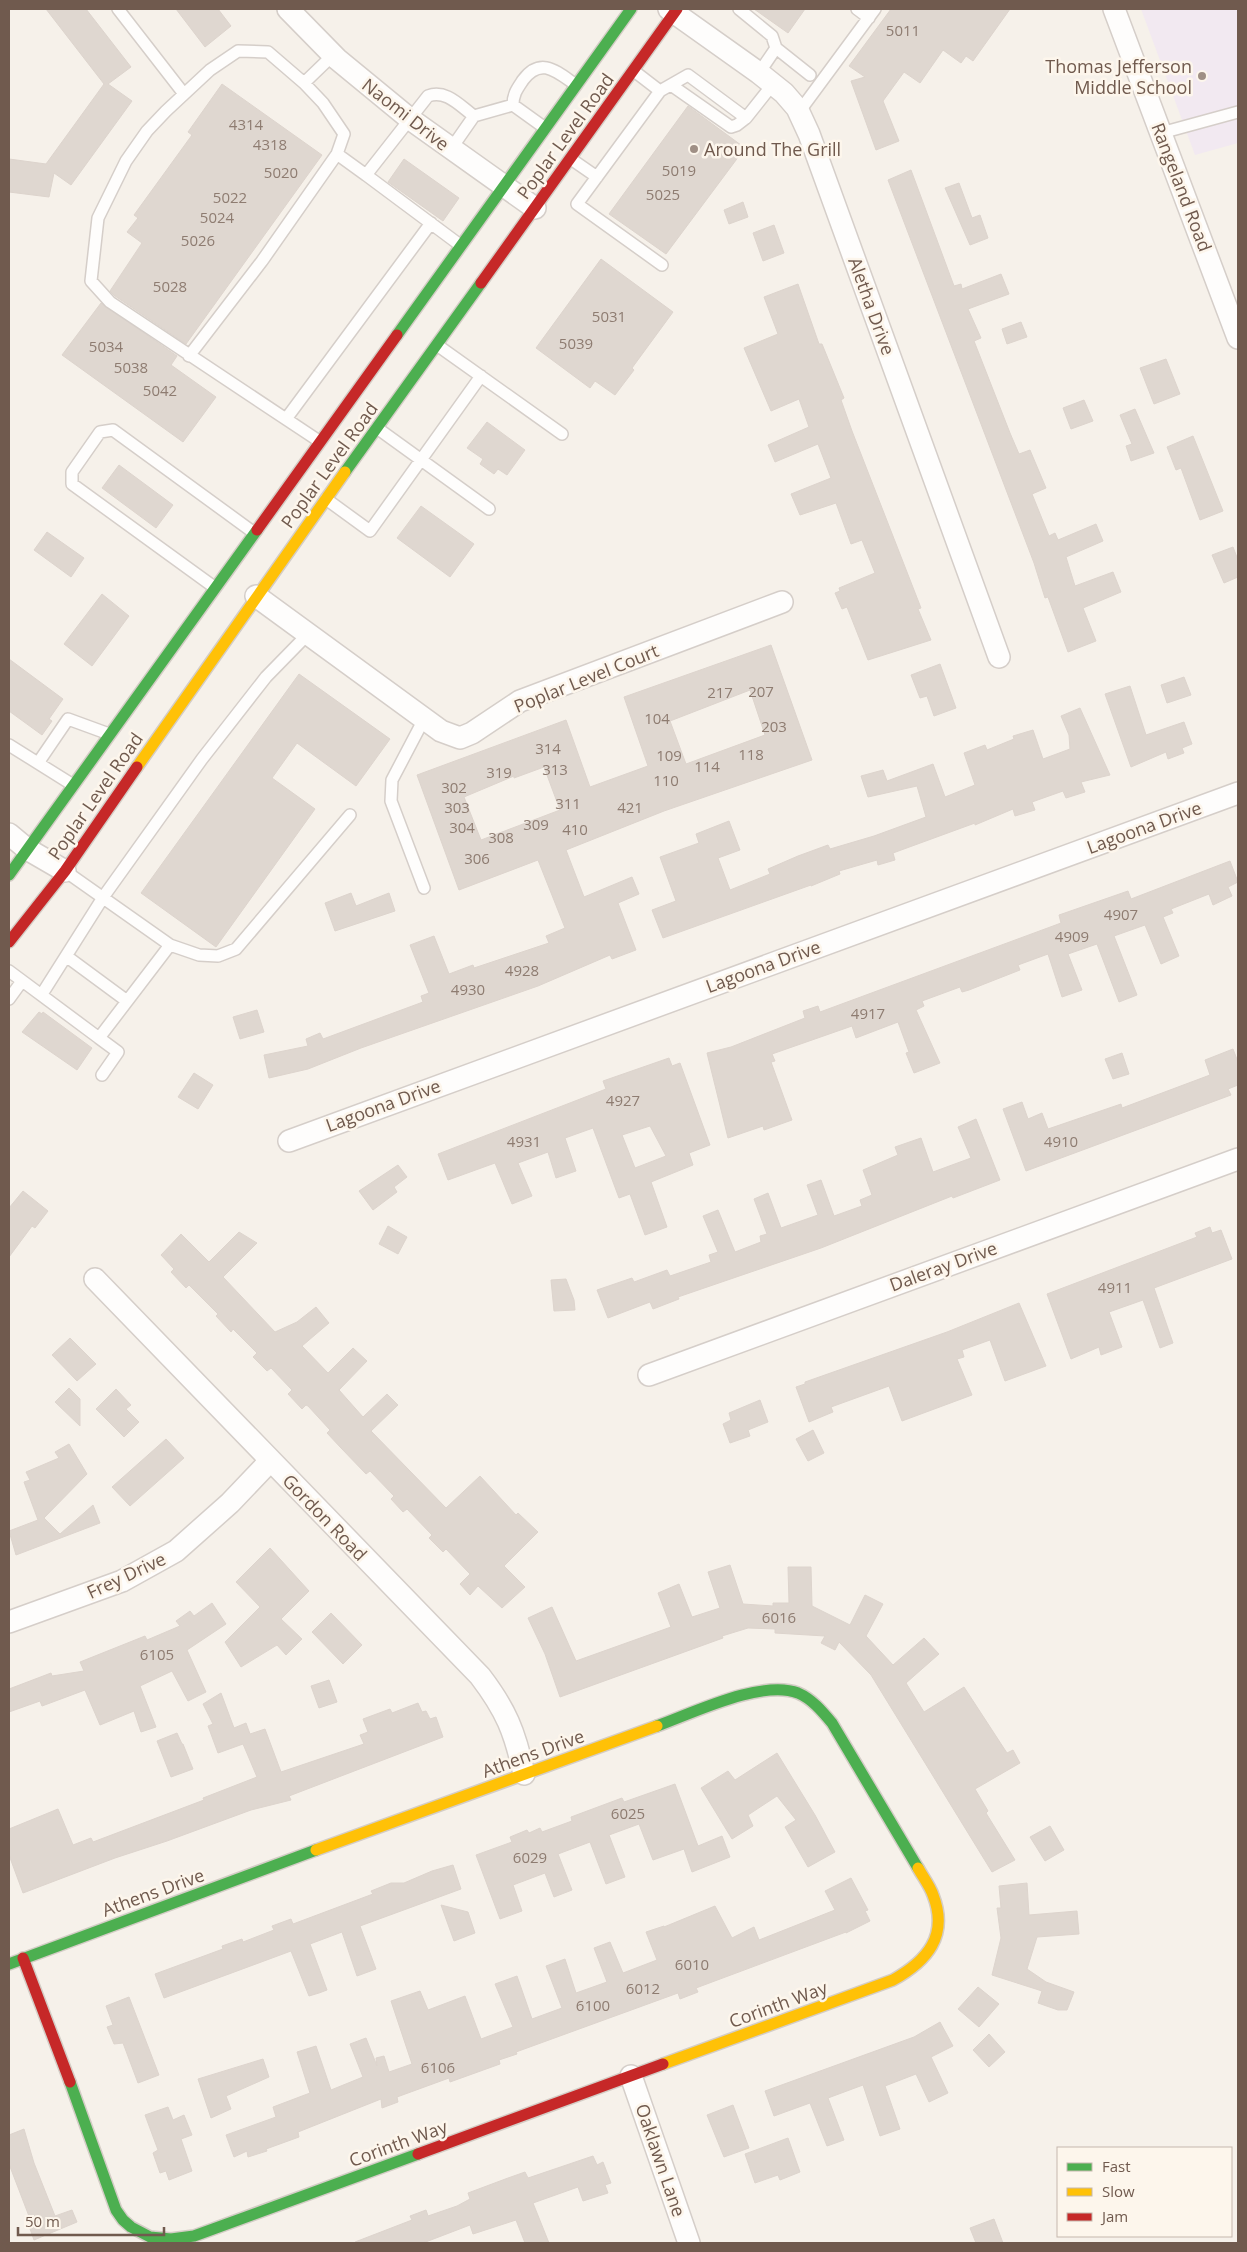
<svg xmlns="http://www.w3.org/2000/svg" width="1247" height="2252" viewBox="0 0 1247 2252" font-family="'Open Sans',sans-serif">
  <rect width="100%" height="100%" fill="#f6f1ea"/>
  <path fill="#f2e9f1" d="M1141,9H1238V143L1195,155Z"/>
  <path fill="#dfd7d0" stroke="#ddd4cd" fill-rule="evenodd" d="M46,9H86L131,67L108,84L132,101L71,185L54,173L49,197L9,192V159L46,164L104,84Z
    M176,9H218L231,26L205,47Z
    M754,9H805L788,33Z
    M891,9H1010L973,61L966,56L961,63L943,50L920,83L904,72L883,101L899,141L876,150L851,81L865,77L849,66Z
    M222,84L322,155L186,344L115,296L110,291L142,243L127,232L138,218L134,215L192,135L188,132Z
    M688,106L745,148L666,254L609,214Z
    M404,159L459,198L443,221L388,182Z
    M911,170L954,286L961,284L962,289L1001,274L1009,294L968,309L981,338L974,341L1010,433L1019,454L1030,450L1046,488L1032,494L1049,536L1055,533L1058,540L1096,524L1103,541L1066,557L1075,586L1113,572L1121,592L1083,608L1096,641L1068,652L1048,597L1045,598L1034,563L888,180Z
    M959,183L972,218L980,215L988,238L970,245L945,188Z
    M743,202L748,217L729,224L724,210Z
    M774,225L784,253L763,261L753,233Z
    M601,259L673,312L632,368L634,370L615,395L595,381L590,388L536,348Z
    M798,284L819,344H822L844,398L841,400L852,431L921,608L918,609L931,640L868,660L847,607L842,609L835,593L840,591L839,588L875,573L862,540L851,544L836,503L800,515L791,494L831,478L818,444L775,462L768,445L809,427L799,399L771,411L744,348L778,334L764,297Z
    M101,303L177,356L171,365L216,397L183,442L62,355Z
    M1021,322L1027,337L1007,344L1002,329Z
    M1166,359L1180,394L1154,404L1140,368Z
    M1084,400L1093,421L1071,429L1063,408Z
    M1135,409L1154,453L1131,461L1126,446L1132,444L1120,415Z
    M487,422L525,450L507,475L498,469L494,474L480,464L483,459L467,448Z
    M1193,436L1223,511L1200,520L1181,468L1176,470L1167,447Z
    M119,465L173,505L156,528L102,488Z
    M421,506L474,544L450,577L397,538Z
    M47,532L84,558L71,577L34,550Z
    M1233,547L1238,560V577L1224,583L1212,555Z
    M102,594L129,616L92,666L64,644Z
    M771,645L812,760L664,811L566,850L584,897L632,877L639,894L618,903L636,950L612,959L610,955L538,986L361,1048L308,1069L269,1078L264,1055L308,1046L306,1039L320,1033L323,1039L423,1002L421,996L429,993L410,945L434,936L449,974L473,965L474,968L549,943L546,936L565,928L538,860L459,890L417,775L566,720L590,787L648,766L624,697ZM750,690L765,735L686,764L670,721ZM544,767L560,810L481,840L464,797L514,776V778Z
    M9,659L63,699L49,719L52,721L42,735L9,711Z
    M940,664L956,708L934,716L927,696L920,698L911,675Z
    M299,674L390,739L356,786L297,743L272,778L315,809L216,947L141,893Z
    M1184,677L1191,695L1167,703L1161,685Z
    M1130,686L1146,735L1184,722L1192,744L1182,748L1184,753L1168,759L1166,752L1131,767L1105,694Z
    M1080,708L1110,775L1081,782L1085,792L1066,798L1063,791L1032,802L1035,810L1015,816L1013,809L975,825V823L893,853L895,860L878,865L877,860L839,871L840,874L811,886V885L663,938L652,910L676,901L660,857L699,843L696,834L729,821L740,850L718,858L730,890L770,874L768,869L798,856L828,845L830,849L874,836L926,817L917,786L868,797L861,776L883,770L887,781L933,764L945,797L975,785L964,753L985,745L987,750L1014,739L1013,736L1033,730L1043,759L1070,749L1069,735L1061,716Z
    M1230,861L1238,882L1228,887L1232,896L1213,905L1209,894L1171,909L1173,913L1163,917L1179,956L1161,964L1145,925L1114,936L1137,995L1119,1002L1097,944L1068,954L1082,990L1062,997L1048,954L1018,965L1020,970L969,990L962,992L960,987L922,1001L924,1006L916,1010L940,1063L922,1070L914,1073L906,1053L909,1052L898,1022L856,1038L852,1026L772,1054L775,1061L771,1062L792,1120L764,1130L763,1126L728,1138L707,1053L731,1047L805,1018L803,1011L818,1006L820,1012L1053,926L1061,923L1059,915L1128,891L1131,899Z
    M351,893L356,906L389,893L395,911L335,931L325,903Z
    M257,1010L264,1032L240,1039L233,1017Z
    M39,1012L42,1014L43,1012L92,1048L77,1070L22,1032Z
    M1233,1049L1238,1062V1085L1228,1089L1231,1095L1026,1171L1003,1109L1022,1102L1028,1119L1042,1113L1048,1129L1121,1104L1122,1108L1210,1075L1205,1060Z
    M1122,1053L1129,1074L1113,1079L1105,1059Z
    M669,1058L672,1066L680,1063L710,1145L689,1153L693,1165L651,1182L667,1227L645,1235L630,1194L619,1198L593,1128L565,1138L576,1171L556,1178L548,1152L518,1163L532,1196L512,1204L495,1163L448,1180L438,1154L606,1089L603,1081ZM650,1126L666,1156L635,1168L622,1135Z
    M194,1073L213,1085L198,1109L178,1097Z
    M976,1119L1000,1180L953,1198L952,1196L821,1248L678,1297L679,1299L653,1309L650,1302L608,1318L597,1290L632,1278L634,1282L667,1270L670,1276L711,1262L709,1255L718,1252L703,1216L718,1210L735,1252L761,1242L760,1236L767,1234L754,1199L768,1193L781,1228L818,1215L807,1185L821,1180L834,1216L862,1206L860,1200L872,1195L863,1170L898,1155L895,1147L921,1138L933,1172L971,1158L958,1127Z
    M398,1165L407,1177L394,1187L397,1192L373,1210L359,1191Z
    M23,1191L48,1211L35,1228L32,1226L9,1257V1208Z
    M388,1226L407,1237L398,1254L379,1244Z
    M1210,1227L1212,1233L1221,1230L1232,1259L1154,1288L1173,1343L1160,1348L1143,1300L1109,1312L1122,1347L1101,1355L1099,1347L1071,1359L1047,1294L1197,1237L1195,1233Z
    M239,1232L257,1243L223,1277L275,1332L297,1322L316,1307L329,1323L302,1346L328,1373L353,1348L367,1361L339,1390L363,1417L387,1394L398,1405L371,1431L446,1508L480,1476L516,1515L518,1513L538,1532L504,1566L525,1587L502,1608L478,1586L470,1595L460,1584L470,1574L446,1549L443,1552L429,1538L432,1535L407,1509L403,1512L391,1499L394,1496L370,1471L366,1474L341,1448L327,1433L330,1430L308,1406L306,1405L302,1409L288,1394L292,1390L271,1368L267,1371L253,1357L257,1353L233,1329L231,1332L216,1316L218,1314L189,1285L186,1288L171,1272L174,1269L161,1255L181,1234L209,1262Z
    M566,1279L574,1300L575,1310L554,1311L551,1280Z
    M1019,1303L1046,1366L1005,1381L990,1340L962,1350L964,1357L957,1359L972,1395L902,1421L889,1386L831,1407L833,1412L809,1422L796,1387L805,1384V1382L947,1332Z
    M70,1338L96,1364L77,1381L52,1355Z
    M69,1388L80,1399V1426L55,1402Z
    M116,1389L131,1405L126,1409L139,1422L124,1437L96,1409Z
    M760,1400L768,1422L748,1430L750,1436L730,1443L723,1424L731,1420L729,1413Z
    M813,1430L824,1453L808,1461L796,1439Z
    M166,1439L184,1458L130,1506L112,1487Z
    M69,1444L87,1474L44,1518L60,1534L93,1505L100,1523L16,1555L9,1531L38,1520L24,1482L30,1480L26,1472L59,1458L55,1452Z
    M270,1548L309,1591L281,1619L302,1639L286,1655L277,1645L241,1667L225,1642L260,1607L236,1582Z
    M730,1565L743,1604L773,1606V1603H789L788,1567H811L812,1606L850,1625L865,1595L883,1604L866,1636L893,1665L924,1638L939,1654L906,1683L924,1712L964,1687L1007,1753L1013,1750L1020,1763L975,1789L988,1811L986,1813L1015,1860L992,1872L871,1675L839,1642L835,1650L821,1643L825,1636L775,1633V1629L748,1628L722,1636L723,1638L560,1697L545,1654L528,1618L552,1607L576,1661L671,1627L658,1593L679,1584L692,1617L720,1608L708,1572Z
    M212,1603L226,1624L187,1650L206,1692L188,1701L172,1671L140,1686L156,1727L141,1732L134,1711L100,1725L85,1690L42,1706L40,1701L9,1712V1689L51,1673L52,1676L84,1671L80,1662L145,1636L147,1640L180,1626L176,1621L190,1611L194,1616Z
    M331,1613L362,1645L343,1664L312,1632Z
    M329,1680L337,1702L319,1708L311,1686Z
    M221,1693L234,1728L246,1723L250,1734L265,1729L281,1772L364,1744L360,1735L368,1732L363,1719L390,1709L392,1713L418,1703L422,1712L426,1711L430,1719L436,1717L443,1737L289,1796L291,1800L251,1810L167,1841L115,1858L23,1893L9,1855V1829L58,1809L73,1845L91,1838L93,1842L204,1800L203,1798L257,1777L243,1744L218,1753L208,1726L213,1724L203,1704Z
    M177,1733L182,1744H183L193,1769L171,1777L157,1741Z
    M777,1753L815,1815L835,1852L808,1867L785,1827L796,1820L777,1796L748,1815L753,1826L732,1839L701,1788L728,1771L735,1780Z
    M675,1784L698,1846L722,1836L730,1857L692,1872L684,1849L653,1860L639,1824L609,1835L625,1877L606,1884L590,1842L558,1854L572,1890L554,1897L545,1873L513,1885L522,1911L500,1919L476,1855L512,1842L510,1837L527,1830L529,1833L540,1828L542,1832L572,1821L571,1817L622,1798L624,1802Z
    M1050,1826L1064,1850L1045,1861L1030,1837Z
    M453,1865L461,1889L360,1926L376,1969L357,1976L342,1932L310,1944L327,1990L319,1993L309,1996L291,1951L164,1998L155,1974L223,1949L222,1946L242,1939L243,1942L274,1930L272,1926L291,1919L293,1924L373,1894L371,1891L391,1883H404L432,1871Z
    M851,1878L868,1910L865,1911L870,1921L846,1933V1932L696,1988L698,1992L680,1999L678,1993L516,2052L517,2054L499,2060L500,2064L450,2082L449,2078L397,2097L398,2102L382,2108L381,2099L298,2132L299,2137L266,2149L267,2151L248,2157L247,2151L234,2157L226,2135L276,2117L273,2107L310,2093L297,2052L316,2046L331,2090L363,2077L350,2044L366,2038L377,2066L376,2058L384,2056L389,2072L412,2064L391,2001L420,1991L428,2010L465,1996L481,2039L513,2027L495,1984L517,1976L532,2019L562,2008L546,1966L565,1959L576,1993L607,1982L594,1948L610,1942L623,1973L657,1960L646,1932L664,1926V1927L715,1906L732,1938L754,1927L759,1940L835,1910L825,1891Z
    M1027,1883L1029,1915L1077,1911L1079,1934L1037,1937L1027,1969L1046,1982L1074,1992L1067,2010H1058L1038,2003L1042,1991L992,1975L1001,1938L997,1908H1001L999,1886Z
    M441,1905L468,1912L475,1933L454,1941Z
    M978,1987L999,2004L979,2027L958,2009Z
    M129,1997L159,2075L138,2083L123,2043L114,2044L107,2027L113,2025L106,2006Z
    M940,2022L953,2046L931,2057L948,2093L929,2102L916,2074L885,2086L900,2129L880,2136L863,2085L828,2098L844,2140L827,2146L810,2103L774,2116L765,2091L914,2037Z
    M989,2034L1005,2052L989,2067L973,2050Z
    M263,2059L269,2077L226,2096L231,2109L211,2118L198,2079Z
    M733,2105L749,2148L724,2157L707,2115Z
    M168,2107L173,2120L184,2115L192,2135L181,2139L192,2171L169,2180L166,2171L160,2173L153,2153L158,2150L145,2115Z
    M24,2129L34,2163L55,2216L72,2210L77,2222L34,2240L29,2226L32,2224L9,2164V2135Z
    M788,2138L800,2172L780,2180L778,2175L755,2183L745,2154Z
    M593,2156L597,2165L603,2162L611,2183L605,2185L608,2193L583,2201L578,2187L533,2203L549,2243H525L516,2220L473,2234L470,2225L423,2243H356L355,2242L412,2220L410,2216L426,2210L428,2216L457,2206L470,2199L468,2193L508,2178L525,2172L528,2178Z
    M994,2219L1003,2243H976L970,2228Z"/>
  <g fill="none" stroke-linecap="round" stroke-linejoin="round">
    <g stroke="#d5cec9" stroke-width="14">
      <path id="lane" d="M118,9L184,94
        M739,9L772,36L776,48L810,75
        M857,9L869,18
        M634,71L660,91
        M759,73L776,48
        M304,83L333,55
        M671,85L731,127L737,125L746,118
        M513,105C513,94 517,89 523,80C541,56 557,72 576,85
        M799,112L875,9
        M1161,133L1238,112
        M451,149L474,116
        M337,154L366,175
        M571,159L597,177
        M460,245L366,175L428,96C446,89 460,106 474,116L513,105L545,128
        M662,265L577,204L660,91L688,75L746,118L773,84
        M437,345L562,434
        M189,356L262,261L337,154L344,134L323,103L304,83L268,52L238,51L210,70L166,111L147,131L126,161L98,218L91,281L110,302L319,441
        M286,419L431,223
        M377,428L489,509
        M326,499L370,531L481,376
        M214,587L72,484V472L100,432L113,430L253,532
        M9,745L73,785
        M38,763L68,719L109,734
        M65,871L170,945L199,955L218,956L236,949L350,815
        M424,888L391,801L392,780L424,719
        M66,956L127,1001
        M9,971L99,1038
        M42,994L104,896L202,759L266,677L308,634
        M9,999L22,981
        M102,1075L118,1052L99,1038L170,945"/>
    </g>
    <g stroke="#d5cec9" stroke-width="24">
      <path id="street" d="M288,9L337,59L410,119L535,208
        M669,9L759,73L784,93L797,108L809,134L999,657
        M1114,9L1238,338
        M256,596L441,731L460,738L472,733L520,701L782,602
        M9,834L27,849L65,871
        M289,1141L1238,793
        M95,1279L480,1676C506,1710 515,1732 524,1774
        M649,1375L1238,1159
        M9,1622L122,1581L176,1551L230,1503L270,1461
        M631,2076L689,2243"/>
    </g>
    <g stroke="#d4cdc6" stroke-width="14">
      <path id="fast" d="M397,335L631,9
        M345,472L481,283
        M9,875L257,530
        M657,1726C693,1713 762,1679 798,1693C812,1699 822,1711 832,1723L918,1868
        M9,1964L316,1850
        M70,2082L116,2210L123,2220L131,2227L150,2237L171,2239L194,2236L418,2154"/>
    </g>
    <g stroke="#d4cdc6" stroke-width="14">
      <path id="slow" d="M137,767L345,472
        M316,1850L657,1726
        M663,2064L893,1980C927,1961 949,1936 933,1895C930,1886 923,1877 918,1868"/>
    </g>
    <g stroke="#d4cdc6" stroke-width="14">
      <path id="jam" d="M481,283L677,9
        M257,530L397,335
        M9,942L65,871L137,767
        M23,1958L70,2082
        M418,2154L663,2064"/>
    </g>
    <use href="#lane" stroke="#fefdfc" stroke-width="11"/>
    <use href="#street" stroke="#fefdfc" stroke-width="21"/>
    <use href="#fast" stroke="#4caf50" stroke-width="11"/>
    <use href="#slow" stroke="#ffc107" stroke-width="11"/>
    <use href="#jam" stroke="#c62828" stroke-width="11"/>
  </g>
  <g fill="#9f8f85" stroke="#fdf6ec" stroke-width="2">
    <circle cx="1202" cy="76" r="5"/>
    <circle cx="694" cy="149" r="5"/>
  </g>
  <g text-anchor="middle" dominant-baseline="central" stroke-width="5" stroke-linejoin="round" paint-order="stroke">
    <g font-size="15" fill="#8e7c71">
      <text x="903" y="30">5011</text>
      <text x="246" y="124">4314</text>
      <text x="270" y="144">4318</text>
      <text x="679" y="170">5019</text>
      <text x="281" y="172">5020</text>
      <text x="663" y="194">5025</text>
      <text x="230" y="197">5022</text>
      <text x="217" y="217">5024</text>
      <text x="198" y="240">5026</text>
      <text x="170" y="286">5028</text>
      <text x="609" y="316">5031</text>
      <text x="576" y="343">5039</text>
      <text x="106" y="346">5034</text>
      <text x="131" y="367">5038</text>
      <text x="160" y="390">5042</text>
      <text x="761" y="691">207</text>
      <text x="720" y="692">217</text>
      <text x="657" y="718">104</text>
      <text x="774" y="726">203</text>
      <text x="548" y="748">314</text>
      <text x="751" y="754">118</text>
      <text x="669" y="755">109</text>
      <text x="707" y="766">114</text>
      <text x="555" y="769">313</text>
      <text x="499" y="772">319</text>
      <text x="666" y="780">110</text>
      <text x="454" y="787">302</text>
      <text x="568" y="803">311</text>
      <text x="457" y="807">303</text>
      <text x="630" y="807">421</text>
      <text x="536" y="824">309</text>
      <text x="462" y="827">304</text>
      <text x="575" y="829">410</text>
      <text x="501" y="837">308</text>
      <text x="477" y="858">306</text>
      <text x="1121" y="914">4907</text>
      <text x="1072" y="936">4909</text>
      <text x="522" y="970">4928</text>
      <text x="468" y="989">4930</text>
      <text x="868" y="1013">4917</text>
      <text x="623" y="1100">4927</text>
      <text x="524" y="1141">4931</text>
      <text x="1061" y="1141">4910</text>
      <text x="1115" y="1287">4911</text>
      <text x="779" y="1617">6016</text>
      <text x="157" y="1654">6105</text>
      <text x="628" y="1813">6025</text>
      <text x="530" y="1857">6029</text>
      <text x="692" y="1964">6010</text>
      <text x="643" y="1988">6012</text>
      <text x="593" y="2005">6100</text>
      <text x="438" y="2067">6106</text>
    </g>
    <g font-size="18" fill="#705a4e" stroke="#fdf6ec" text-anchor="end">
      <text x="1192" y="66">Thomas Jefferson<tspan x="1192" dy="21">Middle School</tspan></text>
      <text x="704" y="149" text-anchor="start">Around The Grill</text>
    </g>
    <g font-size="18" fill="#705a4e" stroke="#fdf6ec">
      <text transform="translate(406 114) rotate(38)">Naomi Drive</text>
      <text transform="translate(565 136) rotate(-54)">Poplar Level Road</text>
      <text transform="translate(1182 187) rotate(69)">Rangeland Road</text>
      <text transform="translate(872 306) rotate(70)">Aletha Drive</text>
      <text transform="translate(329 465) rotate(-54)">Poplar Level Road</text>
      <text transform="translate(586 678) rotate(-22)">Poplar Level Court</text>
      <text transform="translate(95 796) rotate(-55)">Poplar Level Road</text>
      <text transform="translate(1144 827) rotate(-20)">Lagoona Drive</text>
      <text transform="translate(763 966) rotate(-20)">Lagoona Drive</text>
      <text transform="translate(383 1105) rotate(-20)">Lagoona Drive</text>
      <text transform="translate(943 1266) rotate(-20)">Daleray Drive</text>
      <text transform="translate(325 1517) rotate(46)">Gordon Road</text>
      <text transform="translate(126 1575) rotate(-25)">Frey Drive</text>
      <text transform="translate(533 1753) rotate(-20)">Athens Drive</text>
      <text transform="translate(153 1892) rotate(-20)">Athens Drive</text>
      <text transform="translate(778 2004) rotate(-20)">Corinth Way</text>
      <text transform="translate(398 2143) rotate(-20)">Corinth Way</text>
      <text transform="translate(661 2160) rotate(71)">Oaklawn Lane</text>
    </g>
  </g>
  <rect width="1247" height="2252" fill="none" stroke="#705a4e" stroke-width="20"/>
  <rect x="1057" y="2147" width="175" height="90" fill="#fdf6ec" stroke="#c5b8ad"/>
  <rect x="1067" y="2163" width="25" height="8" fill="#4caf50" stroke="#c5b8ad"/>
  <text x="1102" y="2172" font-size="15" fill="#705a4e">Fast</text>
  <rect x="1067" y="2188" width="25" height="8" fill="#ffc107" stroke="#c5b8ad"/>
  <text x="1102" y="2197" font-size="15" fill="#705a4e">Slow</text>
  <rect x="1067" y="2213" width="25" height="8" fill="#c62828" stroke="#c5b8ad"/>
  <text x="1102" y="2222" font-size="15" fill="#705a4e">Jam</text>
  <path d="M18 2227v8h146v-8" fill="none" stroke="#705a4e" stroke-width="2.5"/>
  <text x="25" y="2227" font-size="15" fill="#705a4e" stroke="#fdf6ec" stroke-width="4" paint-order="stroke">50 m</text>
</svg>
